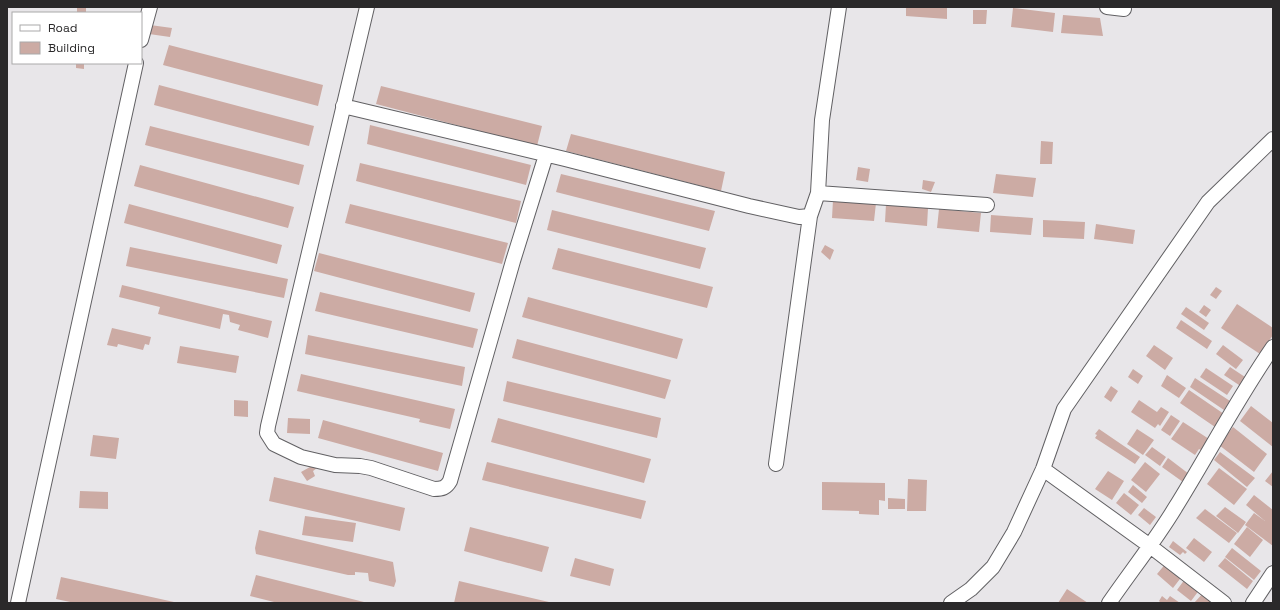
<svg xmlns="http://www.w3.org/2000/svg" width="1280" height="610" viewBox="0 0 1280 610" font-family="'Space Grotesk',sans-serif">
  <rect width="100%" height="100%" fill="#e8e6e9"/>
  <path fill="#ccaba4" d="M77,7H86V13H77Z
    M906,7H947V19L906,16Z
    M1013,8L1055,13L1053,32L1011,27Z
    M973,10H987L986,24H973Z
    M1063,15L1100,18L1103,36L1061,33Z
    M150,25L172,28L170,37L149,34Z
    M169,45L323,85L318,106L163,65Z
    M76,63H84V69L76,68Z
    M159,85L314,126L309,146L154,105Z
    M381,86L542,126L537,146L376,104Z
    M370,125L531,165L526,185L367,144Z
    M150,126L304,165L299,185L145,145Z
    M571,134L725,172L721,191L566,151Z
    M1041,141L1053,142L1052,164H1040Z
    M360,163L521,201L516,223L356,181Z
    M140,165L294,207L288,228L134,186Z
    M858,167L870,169L868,182L856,180Z
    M561,174L715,211L709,231L556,192Z
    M996,174L1036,178L1033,197L993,193Z
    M923,180L935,182L931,192L922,189Z
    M833,200L876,203L874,221L832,218Z
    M129,204L282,245L277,264L124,223Z
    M350,204L508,243L502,264L345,223Z
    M886,204L928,208L927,226L885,222Z
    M939,209L981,213L979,232L937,228Z
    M552,210L706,248L700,269L547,230Z
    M991,215L1033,218L1031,235L990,232Z
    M1043,220L1085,222L1084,239L1043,237Z
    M1096,224L1135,230L1133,244L1094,239Z
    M825,245L834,250L830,260L821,252Z
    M130,247L288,279L284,298L126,266Z
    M558,248L713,287L707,308L552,269Z
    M319,253L475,293L470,312L314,271Z
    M122,285L272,321L268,338L238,330L240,325L230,322L229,315L223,314L220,329L158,314L160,307L119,297Z
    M1216,287L1222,291L1216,299L1210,295Z
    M320,292L478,329L473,348L315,311Z
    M528,297L683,339L677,359L522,317Z
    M1237,304L1273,328V335L1260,354L1221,328Z
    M1204,305L1211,310L1206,317L1199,312Z
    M1186,307L1209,323L1204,330L1181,314Z
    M1181,320L1212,341L1207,349L1176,328Z
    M112,328L151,337L149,345L145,344L143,350L118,344L117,347L107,345Z
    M308,335L465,367L462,386L305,354Z
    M517,339L671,380L665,399L512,358Z
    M1154,345L1173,358L1165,370L1146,356Z
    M1223,345L1243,360L1236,369L1216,354Z
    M180,346L239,356L236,373L177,363Z
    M1230,367L1248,379L1242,387L1224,375Z
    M1206,368L1233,386L1227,395L1200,377Z
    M1133,369L1143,376L1138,384L1128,377Z
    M301,374L455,409L450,429L419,422L420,419L297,391Z
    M1167,375L1186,388L1179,398L1161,386Z
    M1195,378L1230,401L1224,410L1190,387Z
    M507,381L661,418L657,438L503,401Z
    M1111,386L1118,391L1111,402L1104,397Z
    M1189,390L1224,414L1215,427L1180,403Z
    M234,400L248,401V417L234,416Z
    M1139,400L1157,412L1161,407L1169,412L1160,426L1158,424L1155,428L1131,412Z
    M1251,406L1273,423V447L1240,421Z
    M1171,415L1180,421L1170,436L1161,430Z
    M288,418L310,419V434L287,433Z
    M498,418L651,459L644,483L491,442Z
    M323,420L443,453L438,471L318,438Z
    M1183,422L1209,439L1203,451L1199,449L1195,455L1171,439Z
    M1233,427L1267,454L1254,472L1219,445Z
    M1099,429L1140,457L1135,464L1095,438L1097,435L1095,434Z
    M1137,429L1154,440L1143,455L1127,444Z
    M93,435L119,438L116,459L90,456Z
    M1152,447L1166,457L1160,466L1145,455Z
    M1220,452L1255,478L1247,487L1214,460Z
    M1168,458L1189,474L1183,482L1162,467Z
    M487,462L646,501L641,519L482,480Z
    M1145,462L1160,474L1146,492L1131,480Z
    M308,464L317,468L313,471L315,476L307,481L301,472L310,467Z
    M1219,468L1247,489L1234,505L1207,484Z
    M1108,471L1124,481L1112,500L1095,489Z
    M1273,471V487L1265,481Z
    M274,477L405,508L400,531L269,501Z
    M908,479L927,480L926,511H907Z
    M822,482L885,483V501L879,500V515L859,514V511L822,510Z
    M1133,485L1147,497L1142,503L1128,492Z
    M80,491L108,492V509L79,508Z
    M1124,493L1139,505L1131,515L1116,503Z
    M1254,495L1273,510V546L1245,525L1254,513L1265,521L1246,505Z
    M888,498L905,499V509H888Z
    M1225,507L1246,522L1238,533L1216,516Z
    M1144,508L1156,517L1150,525L1138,515Z
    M1205,509L1237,533L1229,543L1196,518Z
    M305,516L356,523L353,542L302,535Z
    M470,527L549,547L542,572L464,551Z
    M1247,527L1263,540L1250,557L1234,544Z
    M259,530L393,562L396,581L394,587L369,581L368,573L355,572V575H348L256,554L255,548Z
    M1194,538L1212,552L1204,562L1186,548Z
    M1173,541L1187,552L1185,554L1183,552L1180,555L1169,547Z
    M1232,548L1261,571L1254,580L1225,557Z
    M575,558L614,569L610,586L570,576Z
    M1225,558L1253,581L1247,589L1218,566Z
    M1167,562L1183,575L1173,588L1157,574Z
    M256,575L364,602V603H278L250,596Z
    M61,577L174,602V603H75L56,599Z
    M1185,579L1200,589L1191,601L1177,590Z
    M459,581L549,602V603H454Z
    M1067,589L1088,603H1058Z
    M1205,591L1219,603H1194Z
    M1162,596L1167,600L1170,596L1180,603H1161L1159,601Z"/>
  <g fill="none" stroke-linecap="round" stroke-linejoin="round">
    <g stroke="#616063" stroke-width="16">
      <path id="minor" d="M367,7L268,426L267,433L274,444L301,457L335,465L360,466L371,468L434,489C442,489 446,488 450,481L513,261L546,155
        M1107,7L1124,9
        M141,40L150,7
        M343,106L565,159L749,206L799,217L810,216L818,193L822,120L839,7
        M818,193L987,205
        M776,464L810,216
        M1043,469L1150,546L1224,603
        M18,603L136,63
        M951,603L971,589L993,567L1014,532L1043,469L1064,409L1208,202L1273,139
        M1109,603C1131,571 1155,541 1175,508C1208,455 1237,399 1273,347
        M1253,603L1273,573"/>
    </g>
    <use href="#minor" stroke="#fff" stroke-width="14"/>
  </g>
  <rect width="1280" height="610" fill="none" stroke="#2a292a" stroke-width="16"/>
  <rect x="12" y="12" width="130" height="52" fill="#ffffff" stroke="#aaa9aa"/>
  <rect x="20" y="25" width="20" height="6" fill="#ffffff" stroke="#aaa9aa"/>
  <text x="48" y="32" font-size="12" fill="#2a292a">Road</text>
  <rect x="20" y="42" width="20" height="12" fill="#ccaba4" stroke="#aaa9aa"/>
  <text x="48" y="52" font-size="12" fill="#2a292a">Building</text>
</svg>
